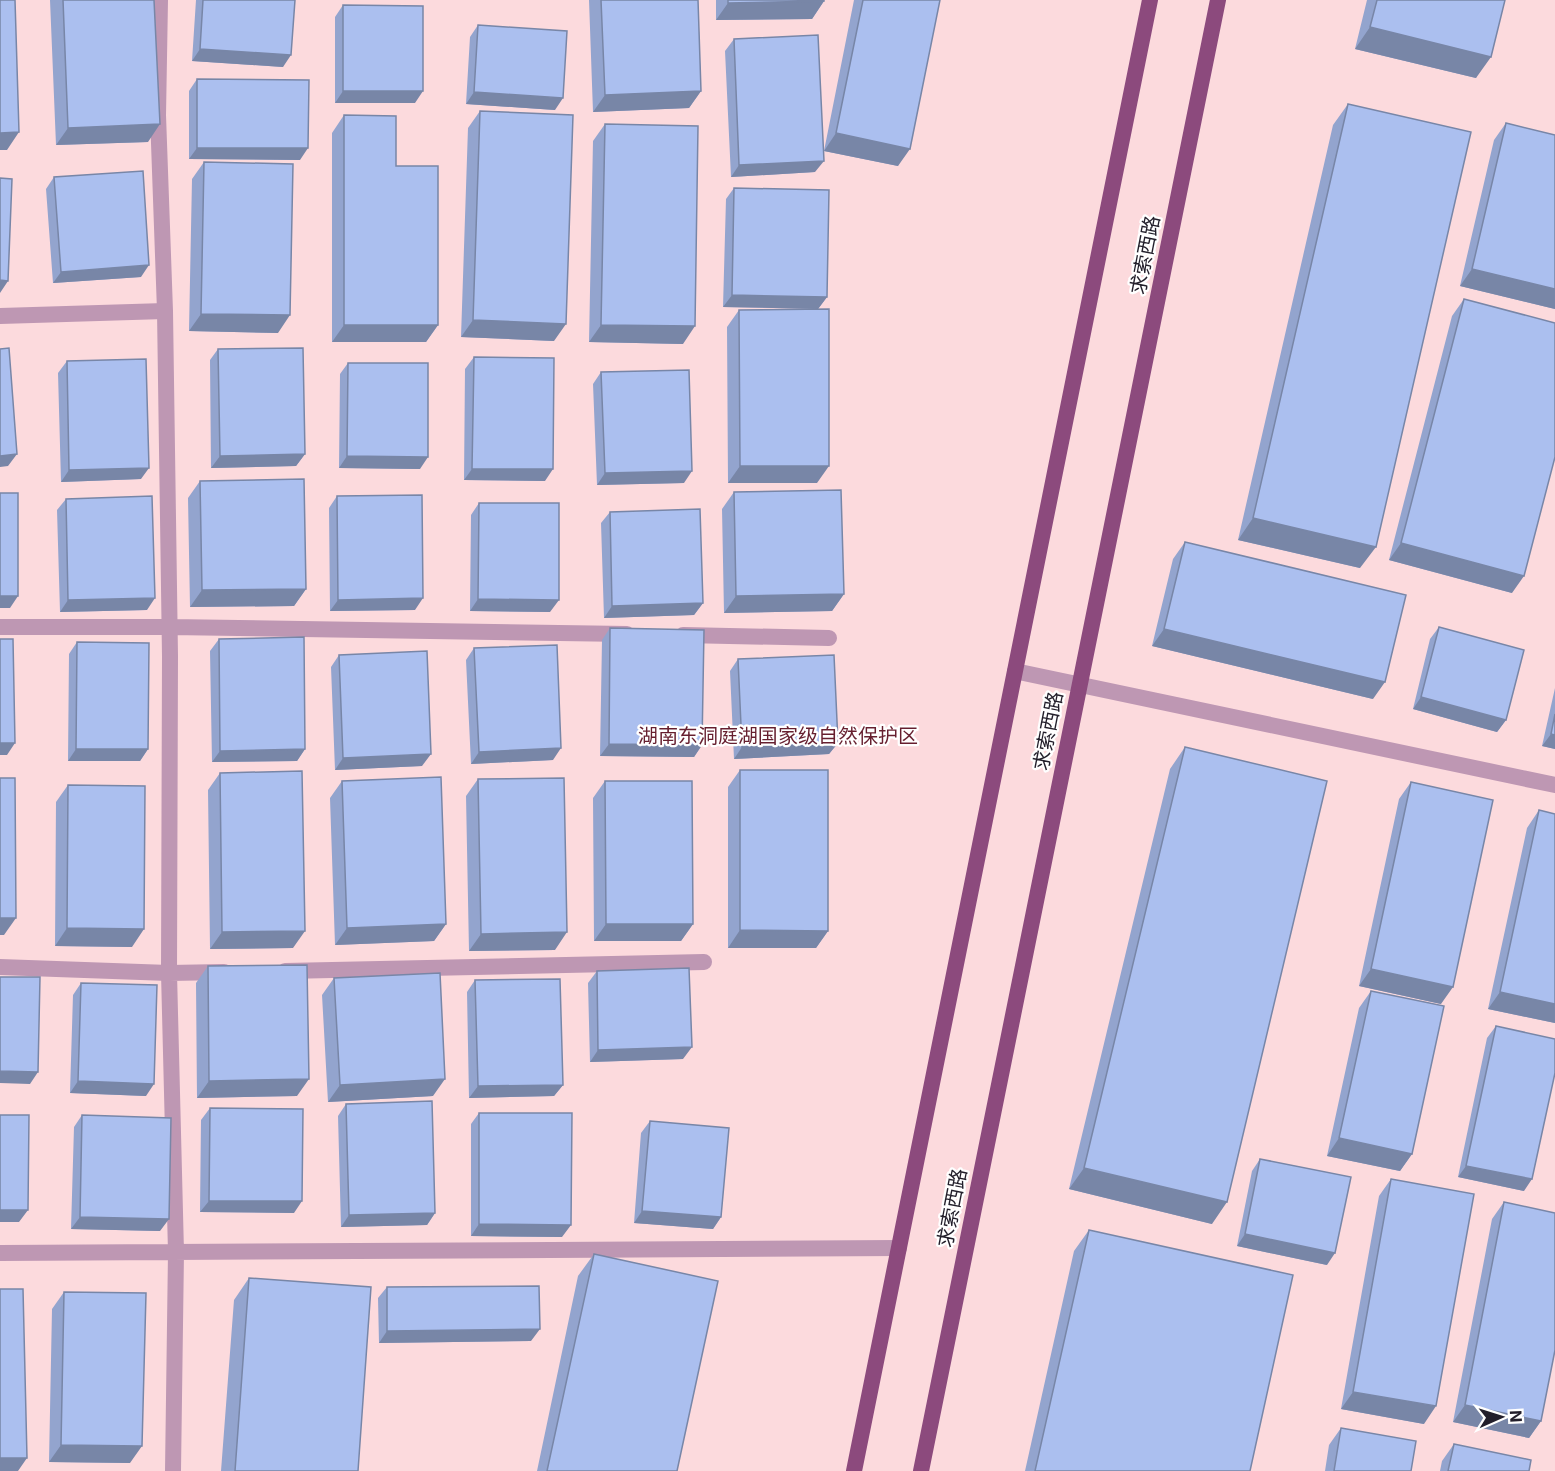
<svg xmlns="http://www.w3.org/2000/svg" width="1555" height="1471" viewBox="0 0 1555 1471" font-family="Inter,'Noto Sans SC',sans-serif">
  <rect width="100%" height="100%" fill="#f5f0fe"/>
  <path fill="#fcdadd" d="M0,0H1555V1471H0Z"/>
  <g fill="none" stroke-linecap="round" stroke-linejoin="round">
    <path stroke="#be97b3" stroke-width="16" d="M160,0L158,115L165,311
      M0,316L165,311L170,656L169,973L176,1252L173,1471
      M0,627H170L627,634
      M683,635L829,638
      M1015,671L1555,785
      M0,967L169,973L224,972
      M285,971L704,962
      M0,1253L899,1248"/>
    <path stroke="#8c4a7d" stroke-width="16" d="M854,1471L1150,0
      M921,1471L1218,0"/>
  </g>
  <path fill="#93a4ce" d="M50,0H154L148,142L56,145Z
    M196,0H295L283,67L192,61Z
    M589,0H698L701,91L689,108L593,112Z
    M716,0H824V1L812,19L716,20Z
    M854,0H940L898,166L824,151Z
    M1367,0H1505L1476,78L1355,49Z
    M343,5L415,103H335V17Z
    M478,25L555,110L466,104L470,37Z
    M734,39L815,172L731,177L725,51Z
    M197,79L300,160L189,159V91Z
    M1348,104L1360,568L1238,540L1333,125Z
    M480,111L554,341L461,337L468,128Z
    M344,115L396,166L438,325L426,342H332V133Z
    M1506,123L1555,135V309L1460,286L1494,140Z
    M605,124L683,344L589,342L593,141Z
    M204,162L278,333L189,331L192,179Z
    M54,177L141,277L53,283L46,189Z
    M734,188L827,297L818,309L723,307L726,199Z
    M1464,299L1512,593L1389,560L1452,316Z
    M739,310L817,483H728L727,327Z
    M218,349L305,454L296,466L211,468L210,360Z
    M474,357L545,481L464,480L465,369Z
    M67,361L141,479L61,482L58,373Z
    M348,363L420,469L339,468L340,374Z
    M601,372L684,483L597,485L593,384Z
    M200,481L306,589L294,606L190,607L188,498Z
    M734,492L844,594L832,611L724,613L722,509Z
    M337,496L415,610L330,611L329,508Z
    M66,499L147,610L60,612L57,510Z
    M479,503L550,612L470,611L471,515Z
    M610,512L703,603L694,615L604,618L601,523Z
    M1185,542L1373,699L1152,646L1173,559Z
    M1439,627L1506,720L1497,732L1413,709L1430,639Z
    M610,628L702,745L694,757L600,756L602,640Z
    M219,639L305,749L297,761L212,762L210,651Z
    M77,642L148,749L140,761H68L69,654Z
    M474,648L553,760L471,764L466,660Z
    M339,655L422,766L335,770L331,667Z
    M738,659L838,743L829,754L734,759L730,671Z
    M1555,688V749L1542,746Z
    M1185,747L1212,1224L1069,1189L1170,769Z
    M740,770L828,931L816,948H728V787Z
    M220,773L293,948L210,949L208,790Z
    M478,779L555,950L469,951L466,796Z
    M342,781L446,924L434,941L335,945L330,798Z
    M605,781L693,924L681,941H594L593,798Z
    M1411,782L1441,1004L1359,986L1399,799Z
    M68,785L132,947L55,946L56,802Z
    M1539,810L1555,1023L1488,1009L1527,828Z
    M208,966L297,1096L197,1098L196,983Z
    M597,971L683,1059L590,1062L588,983Z
    M334,978L433,1096L328,1102L322,995Z
    M475,980L563,1085L554,1096L469,1098L467,992Z
    M81,983L146,1096L70,1093L73,995Z
    M1371,991L1412,1154L1400,1171L1327,1156L1359,1008Z
    M1496,1026L1524,1191L1458,1177L1487,1038Z
    M346,1104L435,1213L427,1225L341,1227L338,1116Z
    M210,1108L294,1213L200,1212L201,1120Z
    M479,1113L562,1237L471,1236V1124Z
    M82,1115L160,1231L71,1229L74,1127Z
    M650,1121L721,1217L713,1229L634,1223L641,1133Z
    M1260,1159L1327,1265L1237,1246L1252,1171Z
    M1391,1179L1424,1424L1341,1409L1379,1196Z
    M1504,1202L1541,1421L1529,1438L1453,1422L1492,1219Z
    M1089,1230L1250,1471H1025L1074,1251Z
    M594,1254L677,1471H537L578,1276Z
    M249,1278L358,1471H221L234,1300Z
    M387,1287L531,1341L379,1343L378,1298Z
    M64,1292L130,1463L49,1462L52,1309Z
    M1341,1428L1411,1471H1325L1329,1445Z
    M1454,1444L1529,1471H1440L1442,1461Z"/>
  <path fill="#7886a7" d="M824,1L812,19L716,20L728,3Z
    M1370,27L1491,57L1476,78L1355,49Z
    M200,49L291,55L283,67L192,61Z
    M343,91H423L415,103H335Z
    M701,91L689,108L593,112L605,95Z
    M474,92L563,98L555,110L466,104Z
    M160,124L148,142L56,145L68,128Z
    M19,132L7,150H0V133Z
    M836,133L910,149L898,166L824,151Z
    M197,148H308L300,160L189,159Z
    M824,161L815,172L731,177L739,165Z
    M149,265L141,277L53,283L61,272Z
    M1472,269L1555,289V309L1460,286Z
    M0,280L8,281L0,293Z
    M732,295L827,297L818,309L723,307Z
    M201,314L290,315L278,333L189,331Z
    M473,320L566,324L554,341L461,337Z
    M344,325H438L426,342H332Z
    M601,325L695,326L683,344L589,342Z
    M17,454L8,466L0,467V456Z
    M305,454L296,466L211,468L220,456Z
    M347,456L428,457L420,469L339,468Z
    M740,466H829L817,483H728Z
    M149,468L141,479L61,482L69,470Z
    M472,469H553L545,481L464,480Z
    M692,471L684,483L597,485L605,473Z
    M1253,518L1376,547L1360,568L1238,540Z
    M1401,543L1524,576L1512,593L1389,560Z
    M306,589L294,606L190,607L202,590Z
    M844,594L832,611L724,613L736,596Z
    M0,596H18L10,608H0Z
    M155,598L147,610L60,612L68,600Z
    M423,598L415,610L330,611L338,600Z
    M478,599L559,600L550,612L470,611Z
    M703,603L694,615L604,618L612,606Z
    M1164,629L1385,682L1373,699L1152,646Z
    M1421,697L1506,720L1497,732L1413,709Z
    M1551,734L1555,735V749L1542,746Z
    M0,743H15L7,755H0Z
    M838,743L829,754L734,759L742,747Z
    M609,744L702,745L694,757L600,756Z
    M561,748L553,760L471,764L479,752Z
    M76,749H148L140,761H68Z
    M305,749L297,761L212,762L220,751Z
    M431,754L422,766L335,770L343,758Z
    M0,918H16L4,935H0Z
    M446,924L434,941L335,945L347,928Z
    M606,924H693L681,941H594Z
    M67,928L144,929L132,947L55,946Z
    M740,930L828,931L816,948H728Z
    M305,931L293,948L210,949L222,932Z
    M567,932L555,950L469,951L481,934Z
    M1371,969L1453,987L1441,1004L1359,986Z
    M1500,992L1555,1004V1023L1488,1009Z
    M692,1047L683,1059L590,1062L598,1050Z
    M0,1071L38,1072L30,1084L0,1083Z
    M309,1079L297,1096L197,1098L209,1081Z
    M445,1079L433,1096L328,1102L340,1085Z
    M78,1081L154,1084L146,1096L70,1093Z
    M563,1085L554,1096L469,1098L478,1086Z
    M1339,1138L1412,1154L1400,1171L1327,1156Z
    M1466,1166L1532,1179L1524,1191L1458,1177Z
    M1084,1168L1227,1202L1212,1224L1069,1189Z
    M209,1201H302L294,1213L200,1212Z
    M0,1210H28L19,1222H0Z
    M642,1211L721,1217L713,1229L634,1223Z
    M435,1213L427,1225L341,1227L349,1215Z
    M80,1217L169,1219L160,1231L71,1229Z
    M479,1224L571,1225L562,1237L471,1236Z
    M1245,1234L1335,1253L1327,1265L1237,1246Z
    M540,1329L531,1341L379,1343L387,1331Z
    M1353,1392L1436,1406L1424,1424L1341,1409Z
    M1465,1405L1541,1421L1529,1438L1453,1422Z
    M61,1445L142,1446L130,1463L49,1462Z
    M0,1458H27L18,1471H0Z"/>
  <path fill="#abbfef" stroke="#7886a7" stroke-width="1.5" d="M0,0H15L19,132L0,133Z
    M63,0H154L160,124L68,128Z
    M203,0H295L291,55L200,49Z
    M601,0H698L701,91L605,95Z
    M728,0H824V1L728,3Z
    M863,0H940L910,149L836,133Z
    M1377,0H1505L1491,57L1370,27Z
    M343,5L423,6V91H343Z
    M478,25L567,31L563,98L474,92Z
    M818,35L824,161L739,165L734,39Z
    M197,79L309,80L308,148H197Z
    M1348,104L1471,132L1376,547L1253,518Z
    M480,111L573,115L566,324L473,320Z
    M344,115L396,116V166H438V325H344Z
    M1506,123L1555,135V289L1472,269Z
    M605,124L698,126L695,326L601,325Z
    M204,162L293,164L290,315L201,314Z
    M143,171L149,265L61,272L54,177Z
    M0,178L12,179L8,281L0,280Z
    M734,188L829,190L827,297L732,295Z
    M1464,299L1555,323V457L1524,576L1401,543Z
    M829,309V466H740L739,310Z
    M9,348L17,454L0,456V349Z
    M303,348L305,454L220,456L218,349Z
    M474,357L554,358L553,469H472Z
    M146,359L149,468L69,470L67,361Z
    M348,363H428V457L347,456Z
    M689,370L692,471L605,473L601,372Z
    M304,479L306,589L202,590L200,481Z
    M841,490L844,594L736,596L734,492Z
    M0,493H18V596H0Z
    M422,495L423,598L338,600L337,496Z
    M152,496L155,598L68,600L66,499Z
    M479,503H559V600L478,599Z
    M700,509L703,603L612,606L610,512Z
    M1185,542L1406,595L1385,682L1164,629Z
    M1439,627L1524,650L1506,720L1421,697Z
    M610,628L704,630L702,745L609,744Z
    M304,637L305,749L220,751L219,639Z
    M0,639H13L15,743H0Z
    M77,642L149,643L148,749H76Z
    M557,645L561,748L479,752L474,648Z
    M427,651L431,754L343,758L339,655Z
    M834,655L838,743L742,747L738,659Z
    M1555,714V735L1551,734Z
    M1185,747L1327,781L1227,1202L1084,1168Z
    M740,770H828V931L740,930Z
    M302,771L305,931L222,932L220,773Z
    M441,777L446,924L347,928L342,781Z
    M0,778H15L16,918H0Z
    M564,778L567,932L481,934L478,779Z
    M605,781H692L693,924H606Z
    M1411,782L1493,800L1453,987L1371,969Z
    M68,785L145,786L144,929L67,928Z
    M1539,810L1555,814V1004L1500,992Z
    M307,965L309,1079L209,1081L208,966Z
    M689,968L692,1047L598,1050L597,971Z
    M440,973L445,1079L340,1085L334,978Z
    M0,977H40L38,1072L0,1071Z
    M560,979L563,1085L478,1086L475,980Z
    M81,983L157,985L154,1084L78,1081Z
    M1371,991L1444,1006L1412,1154L1339,1138Z
    M1496,1026L1555,1039V1073L1532,1179L1466,1166Z
    M432,1101L435,1213L349,1215L346,1104Z
    M210,1108L303,1109L302,1201H209Z
    M479,1113H572L571,1225L479,1224Z
    M0,1115H29L28,1210H0Z
    M82,1115L171,1118L169,1219L80,1217Z
    M650,1121L729,1128L721,1217L642,1211Z
    M1260,1159L1351,1177L1335,1253L1245,1234Z
    M1391,1179L1474,1194L1436,1406L1353,1392Z
    M1504,1202L1555,1213V1350L1541,1421L1465,1405Z
    M1089,1230L1293,1275L1250,1471H1035Z
    M594,1254L718,1281L677,1471H547Z
    M249,1278L371,1287L358,1471H235Z
    M539,1286L540,1329L387,1331V1287Z
    M0,1289H23L27,1458H0Z
    M64,1292L146,1293L142,1446L61,1445Z
    M1341,1428L1416,1441L1411,1471H1334Z
    M1454,1444L1531,1460L1529,1471H1448Z"/>
  <g text-anchor="middle" dominant-baseline="central" stroke-width="4.5" stroke-linejoin="round" paint-order="stroke">
    <g font-size="20" fill="#221e2a" stroke="#fff">
      <text transform="translate(1145 255) rotate(-79)">求索西路</text>
      <text transform="translate(1048 731) rotate(-79)">求索西路</text>
      <text transform="translate(952 1208) rotate(-79)">求索西路</text>
    </g>
    <g font-size="20" fill="#661f2f" stroke="#fff">
      <text x="778" y="736">湖南东洞庭湖国家级自然保护区</text>
    </g>
  </g>
  <g transform="translate(1501 1417) rotate(87)" stroke="#ffffff" stroke-width="4.5" paint-order="stroke">
  <path d="M0-4.5L10 22L0 15L-10 22Z" fill="#221e2a"/>
  <text y="-9" font-size="16" font-weight="bold" text-anchor="middle" fill="#221e2a">N</text>
  </g>
</svg>
